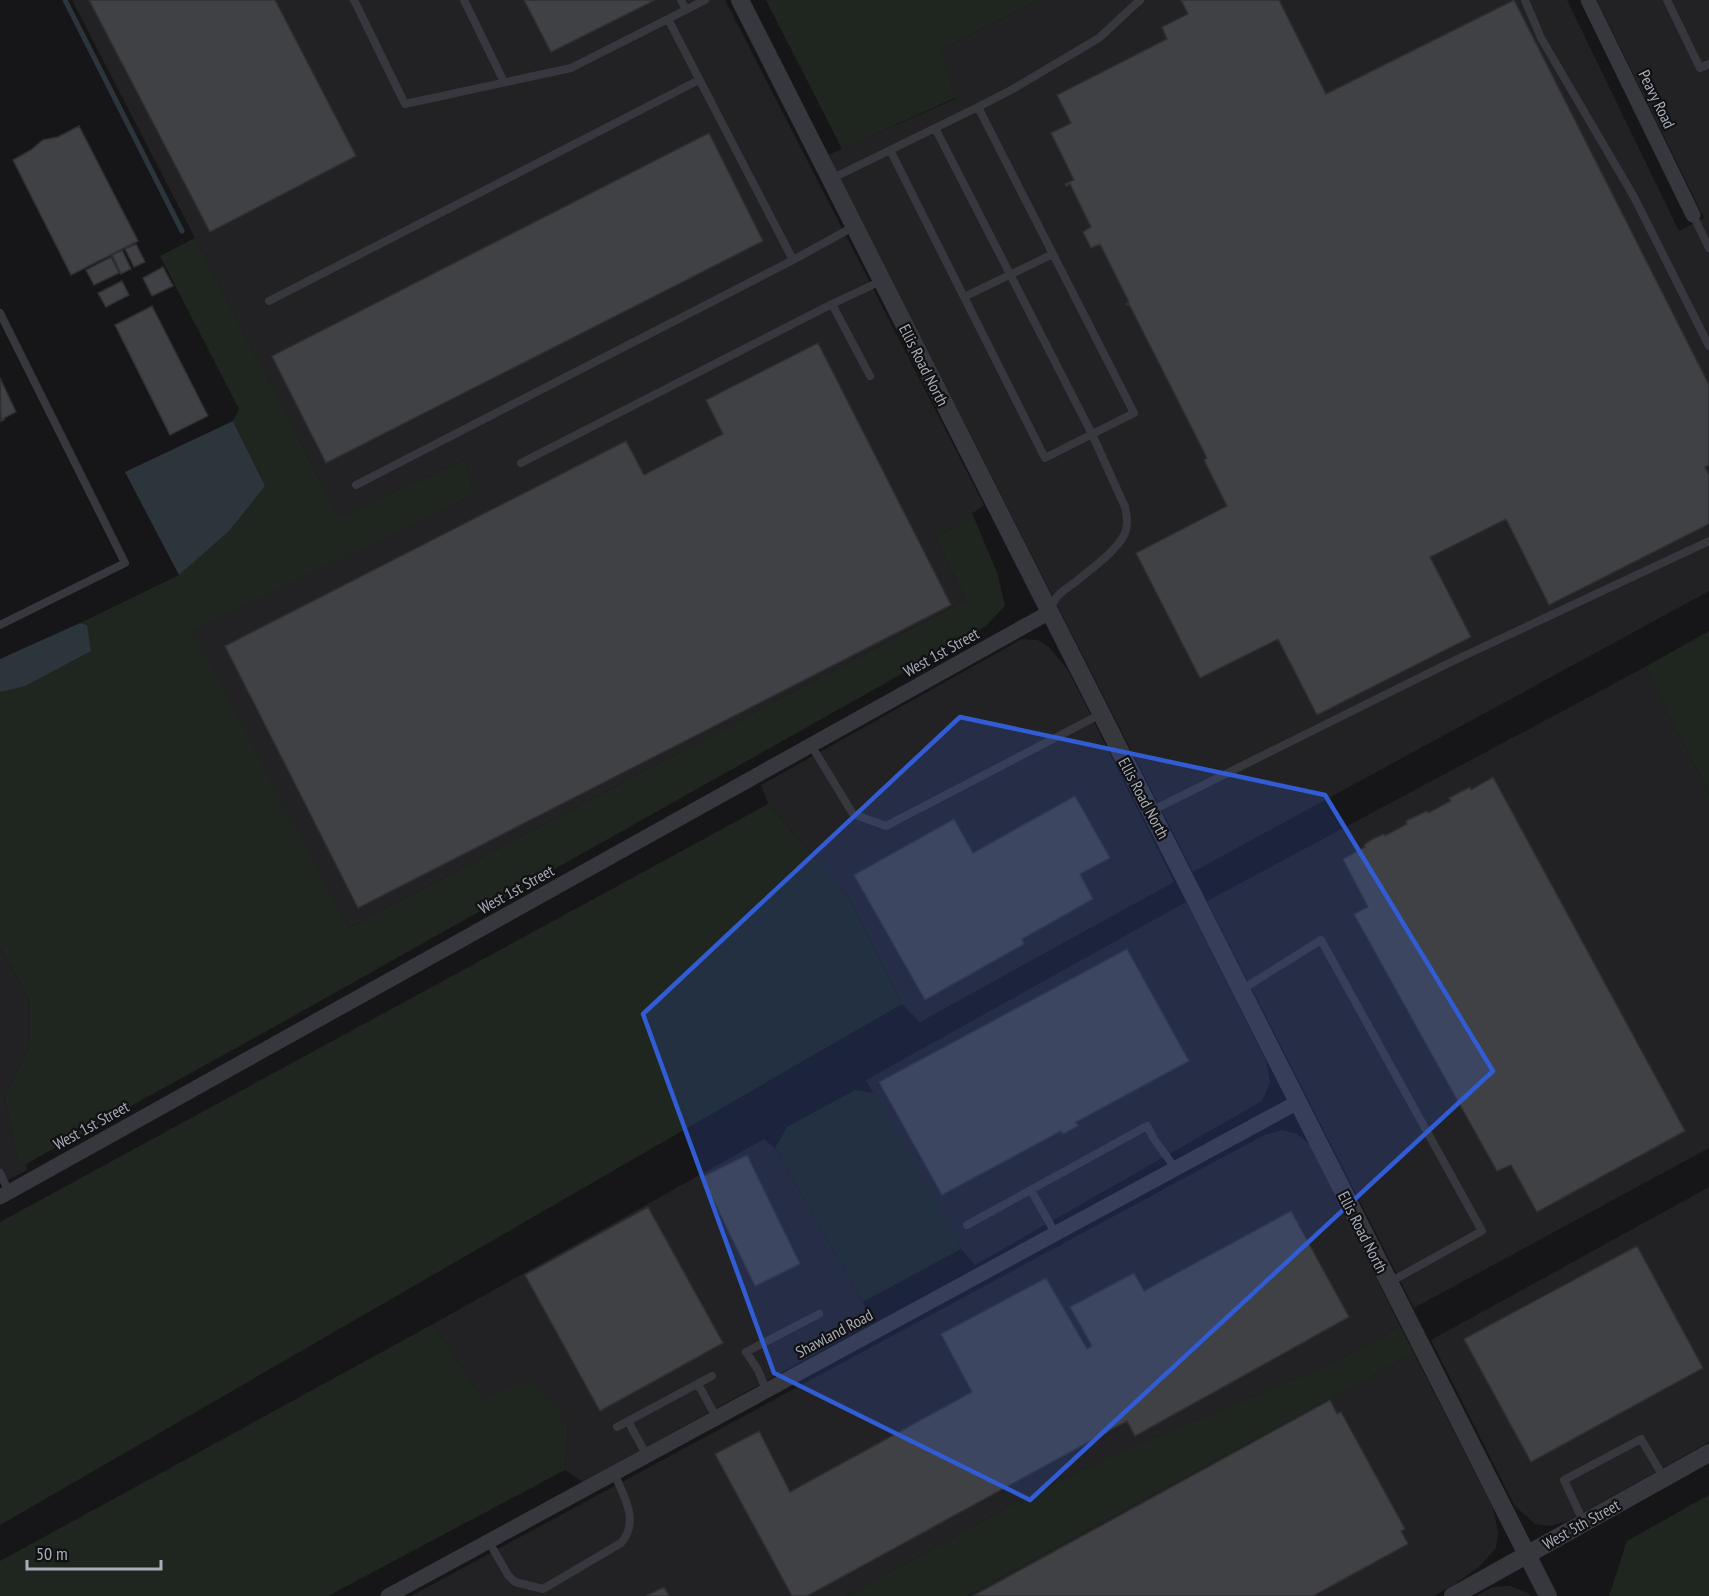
<svg xmlns="http://www.w3.org/2000/svg" width="1709" height="1596" viewBox="0 0 1709 1596" font-family="'PT Sans Narrow',sans-serif">
  <rect width="100%" height="100%" fill="#161618"/>
  <path fill="#222225" d="M72,0H725L984,505L936,539L966,600L349,928L191,631L475,494L464,460L339,517Z
    M1039,0H1567L1679,231L1704,218L1597,0H1709V591L1193,872L828,155L955,99L941,50Z
    M1022,639L1038,640L1049,647L1068,670L1174,882L920,1022L902,1004L848,896L768,804L761,785Z
    M1645,667L1709,794V1148L1414,1308L1207,901Z
    M1186,902L1266,1060L1270,1083L1262,1101L975,1265L961,1249L866,1080Z
    M0,948L30,1001L29,1047L5,1097L17,1160L26,1164L27,1170L0,1184Z
    M1282,1130L1297,1134L1310,1144L1400,1326L1333,1363L1110,1456L1019,1501L847,1596H411L1262,1136Z
    M764,1139L775,1148L863,1302L871,1323L583,1482L565,1470L568,1424L483,1399L433,1324Z
    M1709,1187V1442L1568,1521L1550,1526L1535,1524L1515,1506L1431,1340Z
    M1414,1353L1493,1508L1498,1532L1496,1548L1479,1567L1452,1586L1434,1596H967Z
    M1510,1586L1528,1593L1530,1596H1476L1492,1587Z"/>
  <path fill="#1e261f" d="M766,0H1039L941,50L955,98L842,149Z
    M195,238L339,517L464,460L475,494L192,631L349,928L966,600L936,539L972,513L998,575L1005,606L985,627L274,1027L26,1164L17,1160L5,1097L29,1047L30,1001L0,948V692L87,625L80,623L179,575L265,486L233,421L239,409L160,256Z
    M1709,631V794L1645,667Z
    M768,804L848,896L902,1004L0,1525V1222Z
    M855,1090L874,1093L961,1249L863,1302L775,1148L787,1127Z
    M433,1324L483,1399L531,1378L568,1424L565,1470L328,1596H0V1561Z
    M1400,1326L1414,1353L967,1596H847L1019,1501L1110,1456L1333,1363Z
    M1709,1495V1596H1609L1627,1541Z"/>
  <path fill="#2c353c" d="M233,421L265,486L229,531L179,575L125,472Z
    M80,623L87,625L91,651L25,686L0,692V659Z"/>
  <g fill="none" stroke-linecap="round" stroke-linejoin="round">
    <path stroke="#2c353c" stroke-width="5" d="M65,0L182,231"/>
  </g>
  <path fill="#404145" stroke="#303034" stroke-width="1.5" d="M89,0H275L356,156L210,232Z
    M524,0H655L551,52Z
    M1181,0H1279L1326,94L1514,0L1709,385V465L1705,467L1709,475V524L1549,605L1506,519L1430,557L1471,637L1317,715L1278,639L1200,678L1136,553L1227,506L1204,460L1207,458L1129,304L1127,305L1126,304L1129,302L1100,244L1091,248L1083,232L1091,227L1070,184L1066,186L1065,184L1074,180L1051,133L1071,123L1057,95L1167,39L1162,27L1188,14Z
    M79,126L138,241L71,275L13,160L31,150L43,140L58,137Z
    M709,133L763,241L326,463L272,356Z
    M136,244L145,262L134,267L125,249Z
    M122,250L131,269L121,274L112,255Z
    M111,257L119,273L94,285L86,270Z
    M163,267L173,286L152,296L143,278Z
    M122,281L129,295L106,307L98,293Z
    M152,306L208,416L170,435L115,325Z
    M818,343L951,605L358,908L225,646L626,441L644,475L723,434L706,400Z
    M0,378L16,412L4,418V420L2,419L1,422Z
    M1493,777L1685,1131L1537,1212L1511,1165L1497,1171L1426,1044L1354,914L1368,907L1343,859L1365,847L1364,845L1373,839L1384,834L1385,836L1407,824L1406,821L1427,811L1428,813L1451,801L1449,798L1470,787L1471,790Z
    M1075,796L1110,858L1080,874L1093,899L1022,939L1024,944L925,1000L854,875L954,819L973,853Z
    M1127,949L1189,1061L1076,1122L1078,1126L1063,1134L1061,1131L942,1195L879,1082Z
    M747,1155L800,1264L755,1286L702,1177Z
    M648,1207L723,1343L600,1411L525,1275Z
    M1291,1211L1349,1317L1135,1436L1127,1421L807,1596H792L715,1454L759,1431L790,1492L972,1392L941,1334L1046,1278L1087,1349L1092,1346L1070,1307L1134,1273L1144,1291Z
    M1637,1246L1703,1368L1531,1462L1464,1339Z
    M1330,1400L1337,1414L1341,1412L1405,1529L1401,1531L1408,1544L1313,1596H973Z
    M664,1587L669,1596H646Z"/>
  <g fill="none" stroke-linecap="round" stroke-linejoin="round">
    <path stroke="#37383d" stroke-width="8" d="M354,0L405,104L571,68L668,19
      M464,0L504,82
      M681,0L686,10
      M705,0L668,19L793,260
      M1525,0L1541,38L1634,197L1709,346
      M1667,0L1700,68L1709,64
      M978,107L1013,89L1099,38L1140,0
      M935,128L1092,434L1125,507C1127,515 1128,522 1126,530C1122,547 1092,568 1078,580C1065,590 1056,593 1050,610
      M831,179L978,107L1134,413L1045,458L890,150
      M1693,215L1709,248
      M964,297L1053,254
      M269,301L699,80
      M832,304L870,376
      M0,313L125,563L0,625
      M521,463L832,304L881,281
      M356,485L793,260L853,227
      M811,745L853,814L886,826L1101,714
      M1151,811L1451,662L1709,541
      M1241,990L1321,940L1482,1231L1390,1282
      M0,1173L9,1192
      M1031,1190L1055,1233
      M967,1225L1147,1126L1154,1139L1175,1168
      M698,1384L716,1417
      M766,1390L758,1370L746,1352L819,1314
      M628,1421L647,1456
      M617,1427L712,1376
      M1584,1523L1564,1480L1641,1439L1664,1478
      M489,1542L508,1575L515,1582L543,1589L621,1543C640,1521 624,1497 614,1473"/>
    <path stroke="#37383d" stroke-width="15" d="M1588,0L1693,215
      M0,1197L1050,612
      M388,1596L1298,1102"/>
    <path stroke="#37383d" stroke-width="18" d="M740,0L1548,1596
      M1453,1596L1709,1453"/>
  </g>
  <path fill="#325cd3" fill-opacity="0.2" stroke="#325cd3" stroke-width="4.5" stroke-linejoin="round" d="M960,717L1325,795L1493,1071L1030,1500L774,1373L643,1014Z"/>
  <g text-anchor="middle" dominant-baseline="central" stroke-width="4.5" stroke-linejoin="round" paint-order="stroke">
    <g font-size="16" fill="#a8adb8" stroke="#111113">
      <text transform="translate(1657 99) rotate(64)">Peavy Road</text>
      <text transform="translate(924 365) rotate(63)">Ellis Road North</text>
      <text transform="translate(941 652) rotate(-29)">West 1st Street</text>
      <text transform="translate(1144 798) rotate(62)">Ellis Road North</text>
      <text transform="translate(516 889) rotate(-29)">West 1st Street</text>
      <text transform="translate(91 1125) rotate(-29)">West 1st Street</text>
      <text transform="translate(1363 1232) rotate(63)">Ellis Road North</text>
      <text transform="translate(834 1333) rotate(-28)">Shawland Road</text>
      <text transform="translate(1581 1524) rotate(-29)">West 5th Street</text>
    </g>
  </g>
  <path d="M27 1560v9h134v-9" fill="none" stroke="#a8adb8" stroke-width="3"/>
  <text x="36" y="1560" font-size="18" fill="#a8adb8" stroke="#111113" stroke-width="4.5" paint-order="stroke">50 m</text>
</svg>
